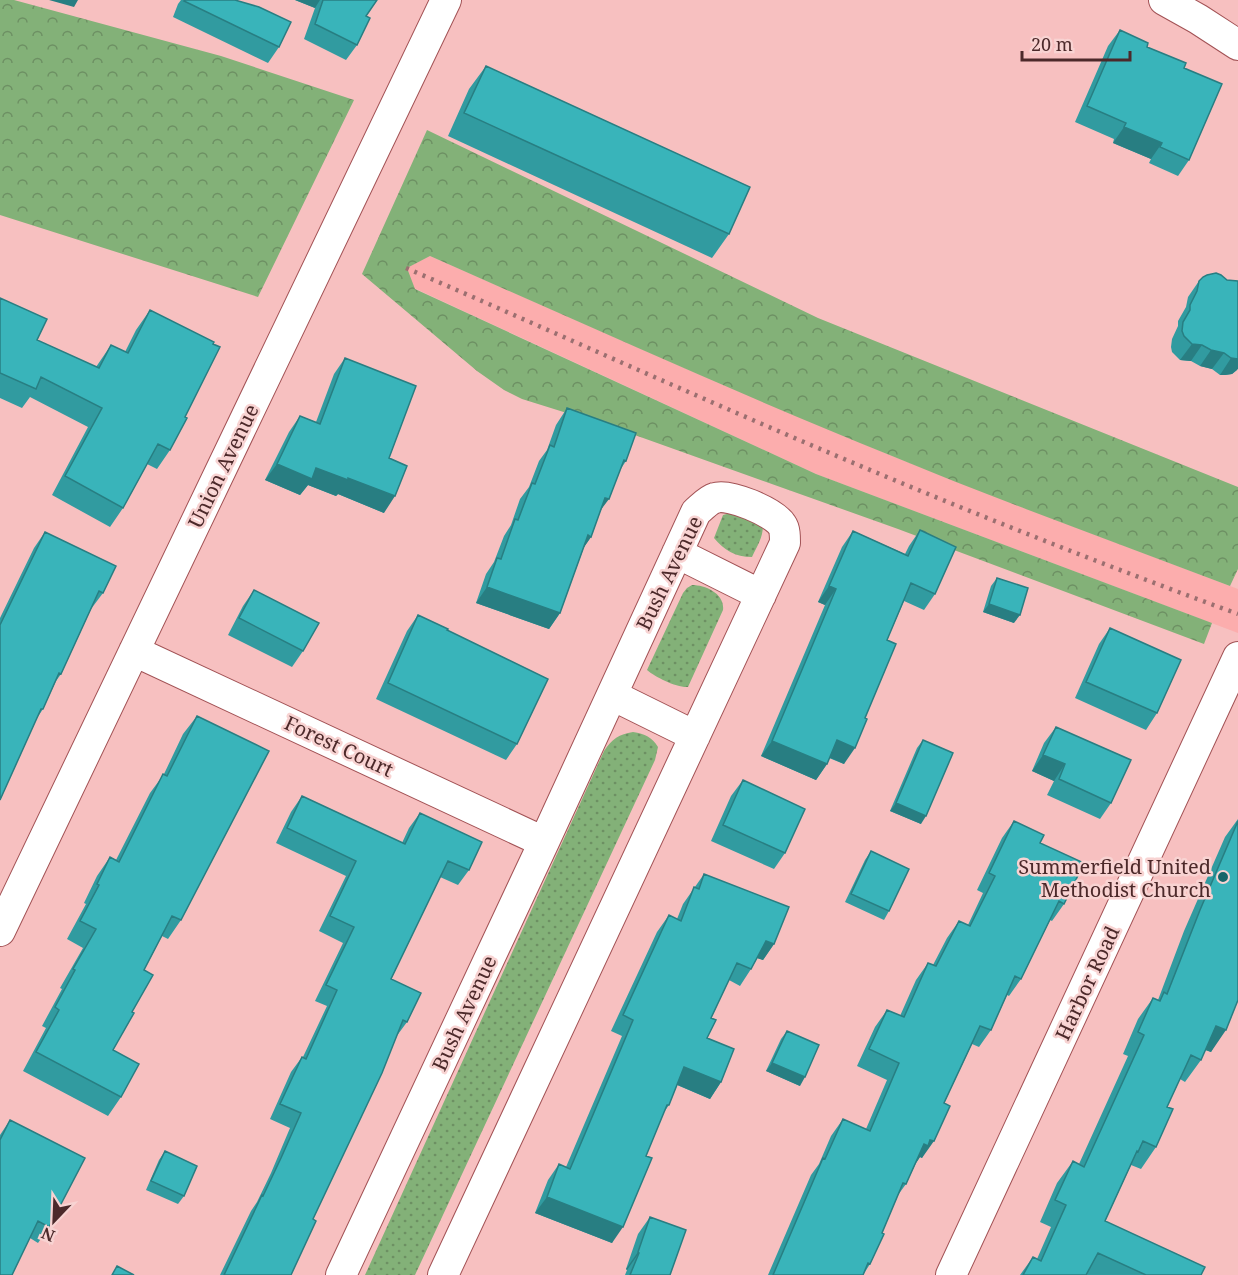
<svg xmlns="http://www.w3.org/2000/svg" width="1238" height="1275" viewBox="0 0 1238 1275" font-family="'Noto Serif',serif">
  <defs>
    <pattern id="green-dots" width="8" height="8" patternUnits="userSpaceOnUse" patternTransform="scale(1.5)"><rect width="8" height="8" fill="#83b178"/><path d="M2 2h.1M6 6h.1" fill="none" stroke="#6d9063" stroke-width="1.8" stroke-linecap="round"/></pattern>
    <pattern id="forest-crowns" width="20" height="18" patternUnits="userSpaceOnUse" patternTransform="scale(1.5)"><rect width="20" height="18" fill="#83b178"/><path d="M2 6a3 3 0 1 1 6 0M12 15a3 3 0 1 1 6 0" fill="none" stroke="#6d9063"/></pattern>
  </defs>
  <rect width="100%" height="100%" fill="#f7c0c0"/>
  <path fill="#fcadad" d="M430,256L721,384L892,456L1022,507L1238,589V633L816,474L414,288L406,268Z"/>
  <path fill="url(#green-dots)" d="M734,512L763,525C763,538 757,546 752,557C735,557 724,550 714,538L723,515Z
    M692,585C706,585 725,594 723,610L688,687C677,688 655,677 647,670L683,593L687,588Z
    M633,732C645,734 652,737 658,747L655,760L415,1275H365L604,751C612,739 619,734 633,732Z"/>
  <path fill="url(#forest-crowns)" d="M0,0H14L221,56L354,100L258,297L0,215Z
    M427,130L818,318L1238,487V569L1230,586C1117,543 1003,502 892,456C736,393 584,324 430,256L407,268L415,289L816,474L1212,623L1204,644L898,529L618,429L522,399L504,390L477,371L362,274Z"/>
  <g fill="none" stroke-linecap="round" stroke-linejoin="round">
    <g stroke="#a25255" stroke-width="32">
      <path id="minor" d="M1164,0L1198,19L1238,45
        M677,553L761,595
        M134,651L544,842
        M612,695L695,736
        M0,931L446,0
        M341,1275L544,842L696,512C701,508 708,500 715,498C729,493 774,512 782,525C785,529 785,537 785,543L443,1275
        M951,1275L1238,657"/>
    </g>
    <use href="#minor" stroke="#fff" stroke-width="30"/>
    <path stroke="#9b6f70" stroke-width="4.5" stroke-dasharray="3 6" stroke-linecap="butt" d="M406,268C559,334 710,403 863,467C987,519 1112,568 1238,614"/>
  </g>
  <path fill="#319ba0" d="M181,0H235L279,47L268,63L173,17L178,4Z
    M295,0H377L366,16L357,45L346,60L304,39L315,8Z
    M1120,30L1147,47L1184,68L1189,160L1178,176L1149,163L1151,159L1113,143L1114,139L1075,122L1108,46Z
    M486,66L729,234L712,258L448,136L469,89Z
    M1199,281L1237,370L1232,374L1225,375H1220L1212,369L1200,366L1191,361L1180,360L1172,352L1171,347L1172,339L1178,326V321L1186,307L1188,297Z
    M0,298L37,340L96,367L111,345L125,352L136,330L150,310L185,417L170,450L157,469L147,464L123,508L110,527L52,495L88,427L30,397L22,408L0,398Z
    M345,358L389,458L384,513L338,494L336,496L308,485L300,495L265,480L289,432L300,416L316,422L334,374Z
    M567,408L626,461L620,470L600,512L591,537L584,547L560,613L549,629L476,603L486,574L494,562L504,536L511,525L520,499L529,487L539,461L547,450L556,425Z
    M920,530L935,594L924,610L904,601L887,640L844,764L829,758L827,764L816,780L761,756L825,605L818,602L842,547L853,531L905,554L909,546Z
    M45,532L103,593L91,609L61,674L56,681L43,709L37,718L0,800V618L34,548Z
    M997,578L1014,623L983,612L991,586Z
    M254,590L303,651L292,667L228,635L243,606Z
    M418,615L447,630L517,744L506,760L376,699L407,631Z
    M1110,628L1157,713L1146,730L1075,698L1099,644Z
    M197,716L181,920L168,939L162,936L144,970L132,1012L113,1050L121,1097L108,1116L23,1071L46,1028L42,1026L62,989L60,988L83,948L67,939L86,904L84,903L97,876L110,857L116,860L150,793L164,774L183,734Z
    M1056,727L1111,803L1100,819L1047,795L1054,781L1032,771L1044,743Z
    M923,740L921,824L890,811L917,748Z
    M743,780L785,853L774,869L711,841L731,796Z
    M302,796L402,843L409,828L420,813L469,870L458,885L440,877L391,979L407,1022L396,1037L313,1219L291,1275H220L251,1211L257,1202L271,1173L290,1128L270,1119L291,1072L302,1057H303L327,1006L315,1001L343,943L319,931L346,876L276,843L291,812Z
    M1238,819V1000L1211,1052L1205,1050L1201,1060L1185,1082L1180,1079L1167,1107L1156,1147L1141,1169L1131,1165L1105,1221L1201,1275H1020L1033,1257L1037,1259L1051,1227L1040,1222L1057,1183L1073,1161L1079,1164L1128,1056L1123,1054L1138,1019L1153,998L1158,1000L1184,931L1225,837Z
    M1014,821L1040,843L1064,904L1052,921L1050,920L1021,979L1009,996L1007,995L991,1030L979,1047L972,1044L944,1103L922,1158L920,1157L916,1163L906,1184L898,1195L882,1233L870,1264L863,1275H768L811,1175L819,1164L831,1136L843,1119L866,1129L887,1080L857,1066L875,1027L887,1010L900,1016L916,980L928,963L933,965L947,938L959,921L968,925L983,893L977,890L1002,838Z
    M871,851L889,911L884,920L845,902L865,860Z
    M704,874L774,944L763,960L757,958L751,969L740,986L729,980L711,1018L707,1038L721,1082L710,1099L677,1085L669,1105L664,1112L646,1156L612,1243L535,1213L548,1180L559,1164L566,1167L622,1036L611,1031L657,932L669,915L677,919L683,904Z
    M787,1031L800,1086L766,1071L781,1039Z
    M10,1120L49,1227L38,1243L30,1238L0,1275V1135Z
    M165,1151L184,1196L178,1204L146,1190L159,1160Z
    M650,1217L670,1275H625L627,1270L626,1269L638,1234Z"/>
  <path fill="#287e82" d="M49,0H78L74,7Z
    M295,0H320L315,8Z
    M1124,127L1162,143L1151,159L1113,143Z
    M1192,344L1202,345L1191,361L1180,360Z
    M1211,350L1224,353L1212,369L1200,366Z
    M1231,358L1238,359V369L1232,374L1225,375H1220Z
    M277,464L316,468L348,478L395,496L384,513L338,494L336,496L308,485L300,495L265,480Z
    M605,498L609,499L597,515Z
    M588,535L591,537L580,553Z
    M829,586L836,589L825,605L818,602Z
    M487,587L560,613L549,629L476,603Z
    M989,604L1020,615L1014,623L983,612Z
    M837,740L855,748L844,764L826,756Z
    M772,741L827,764L816,780L761,756Z
    M1043,755L1065,764L1054,781L1032,771Z
    M896,803L926,816L921,824L890,811Z
    M766,941L774,944L763,960L754,957Z
    M1216,1026L1226,1030L1211,1052L1201,1048Z
    M772,1063L805,1077L800,1086L766,1071Z
    M684,1067L721,1082L710,1099L673,1083Z
    M930,1140L934,1141L922,1158L920,1157L916,1163L924,1144Z
    M547,1197L623,1227L612,1243L535,1213Z
    M638,1252L639,1253L627,1270L626,1269Z"/>
  <path fill="#39b4ba" stroke="#287e82" stroke-width="1.5" d="M185,0H235L259,7L291,22L279,47L184,1Z
    M323,0H377L366,16L370,18L357,45L315,24Z
    M1120,30L1148,43L1147,47L1186,63L1184,68L1222,84L1189,160L1160,147L1162,143L1124,127L1126,123L1087,106Z
    M486,66L750,187L729,234L464,113Z
    M1216,273L1221,275L1227,280L1238,281V359L1231,358L1224,353L1211,350L1202,345L1192,344L1184,336L1182,331L1183,322L1190,310V305L1197,291L1199,281L1203,277L1207,275Z
    M0,298L47,319L37,340L99,368L111,345L128,353L150,310L214,342L213,344L220,347L185,417L187,418L170,450L158,444L123,508L65,476L102,408L41,377L36,389L0,373Z
    M345,358L416,386L389,458L407,466L395,496L348,478V480L316,468L312,479L277,464L300,416L320,424Z
    M567,408L636,433L626,461L624,460L609,499L605,498L591,537L588,535L560,613L487,587L497,558L501,559L515,519L518,520L532,483L535,484L550,445L554,447Z
    M920,530L956,547L935,594L911,583L887,640L896,644L865,718L867,719L855,748L837,740L827,764L772,741L836,589L829,586L853,531L908,556Z
    M45,532L116,566L103,593L99,591L61,674L59,673L43,709H41L0,800V625Z
    M997,578L1028,588L1020,615L989,604Z
    M254,590L319,623L303,651L239,618Z
    M418,615L448,629L447,630L548,679L517,744L388,683Z
    M1110,628L1181,660L1157,713L1086,682Z
    M197,716L269,751L181,920L172,916L144,970L153,975L132,1012L134,1013L113,1050L139,1064L121,1097L36,1052L59,1010L55,1007L75,970L73,969L96,929L80,921L99,885L97,884L110,857L119,862L163,774L167,776Z
    M1056,727L1131,760L1111,803L1059,779L1065,764L1043,755Z
    M923,740L953,753L926,816L896,803Z
    M743,780L805,809L785,853L723,825Z
    M302,796L405,844L420,813L482,842L469,870L448,861L391,979L421,993L407,1022L403,1020L382,1073L313,1219L316,1221L291,1275H224L262,1195L263,1196L281,1158L301,1113L280,1104L302,1057L306,1059L337,990L326,985L354,927L330,916L356,861L287,828Z
    M1014,821L1044,835L1040,843L1084,863L1064,904L1059,901L1021,979L1015,976L991,1030L980,1026L944,1103L950,1106L934,1141L930,1140L928,1146L924,1144L906,1184L903,1183L882,1233L884,1234L870,1264L868,1263L863,1275H773L823,1158L825,1159L843,1119L870,1131L899,1063L869,1049L887,1010L904,1017L928,963L936,966L959,921L970,926L995,876L989,873Z
    M1238,821V1000L1226,1030L1216,1026L1201,1060L1191,1055L1167,1107L1173,1109L1156,1147L1143,1141L1138,1152L1137,1151L1105,1221L1205,1267L1201,1275H1146L1098,1253L1086,1275H1023L1033,1257L1041,1261L1066,1205L1055,1200L1073,1161L1084,1167L1144,1035L1138,1032L1153,998L1160,1001L1164,992L1167,994L1200,910Z
    M871,851L909,869L889,911L851,894Z
    M704,874L789,907L774,944L766,941L751,969L737,963L711,1018L716,1020L707,1038L734,1049L721,1082L684,1067L669,1105H667L646,1156L652,1158L623,1227L547,1197L559,1164L570,1169L633,1020L623,1015L669,915L681,921L694,887L699,889Z
    M787,1031L819,1045L805,1077L772,1063Z
    M10,1120L85,1158L49,1227L38,1221L12,1275H0V1140Z
    M165,1151L197,1166L184,1196L151,1181Z
    M650,1217L686,1230L670,1275H630L639,1253L638,1252Z
    M117,1266L134,1275H112Z"/>
  <circle fill="#176669" stroke="#f8d3d2" stroke-width="2" cx="1223" cy="877" r="6"/>
  <g text-anchor="middle" dominant-baseline="central" stroke-width="5" stroke-linejoin="round" paint-order="stroke">
    <g font-size="20" fill="#4c292a" stroke="#f8d3d2">
      <text transform="translate(223 466) rotate(-64)">Union Avenue</text>
      <text transform="translate(669 573) rotate(-64)">Bush Avenue</text>
      <text transform="translate(339 746) rotate(25)">Forest Court</text>
      <text transform="translate(1087 983) rotate(-65)">Harbor Road</text>
      <text transform="translate(464 1013) rotate(-65)">Bush Avenue</text>
    </g>
    <g font-size="20" fill="#4c292a" stroke="#f8d3d2" text-anchor="end">
      <text x="1211" y="866">Summerfield United<tspan x="1211" dy="23">Methodist Church</tspan></text>
    </g>
  </g>
  <g transform="translate(54 1221) rotate(203)" stroke="#f8d3d2" stroke-width="4.5" paint-order="stroke">
  <path d="M0-4.5L10 22L0 15L-10 22Z" fill="#4c292a"/>
  <text y="-9" font-size="16" font-weight="bold" text-anchor="middle" fill="#4c292a">N</text>
  </g>
  <path d="M1022 51v9h108v-9" fill="none" stroke="#4c292a" stroke-width="3"/>
  <text x="1031" y="51" font-size="18" fill="#4c292a" stroke="#f8d3d2" stroke-width="4.5" paint-order="stroke">20 m</text>
</svg>
